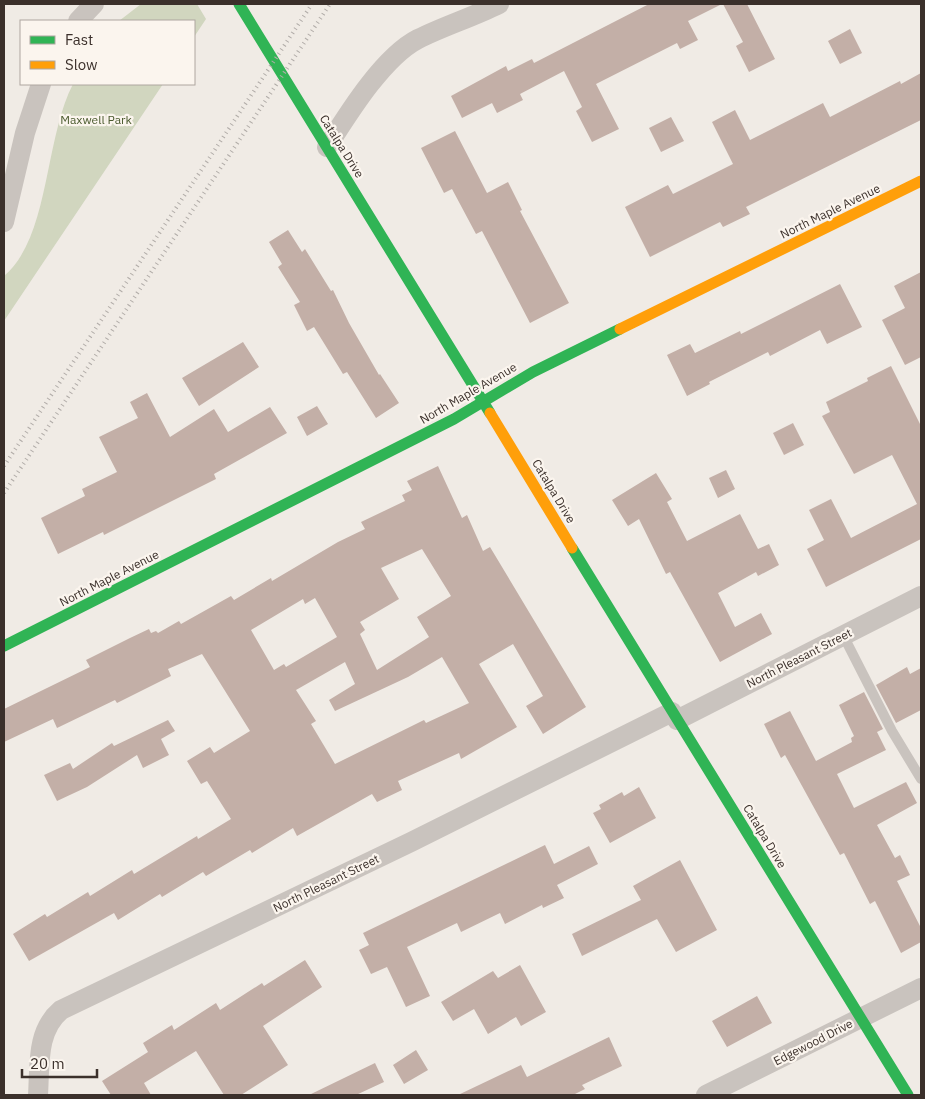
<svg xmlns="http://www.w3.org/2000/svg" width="925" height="1099" viewBox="0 0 925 1099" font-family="'IBM Plex Sans',sans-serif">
  <rect width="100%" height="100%" fill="#f0ebe5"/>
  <path fill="#d1d6bf" d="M141,4H197L206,19L194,37V21H119Z
    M73,84H163L4,321V276C50,237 44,140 73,84Z"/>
  <path fill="#c3afa7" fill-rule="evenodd" d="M649,4H722L688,21L698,40L680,49L677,43L596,84L619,129L592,142L576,111L582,107L564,71L520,94L523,100L497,113L492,103L462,118L451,96L506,66L508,71L532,59L534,63Z
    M723,4H747L775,59L749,72L736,46L743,42Z
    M850,29L862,53L840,64L828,41Z
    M921,73V120L746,207L750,214L723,227L720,222L650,257L625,207L668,185L673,194L733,164L712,122L735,110L750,140L823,103L830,117L900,81L901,84Z
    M671,117L684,141L661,152L649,128Z
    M455,131L487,193L508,182L522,210L520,211L569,303L530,323L482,231L476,234L452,189L444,193L421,148Z
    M288,230L302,252L305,249L331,291L333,290L349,323L379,375L380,374L399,403L376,418L347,372L343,374L314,327L307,331L294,305L300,302L278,267L282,264L269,242Z
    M921,272V357L905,365L882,320L905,308L894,286Z
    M840,284L862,327L827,344L820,330L770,356L768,352L709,382L710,384L687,396L667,355L690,344L695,353L740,331L741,334Z
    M243,342L259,367L199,406L182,378Z
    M891,366L921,426V539L826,587L807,549L824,540L809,510L831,499L851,538L917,504L892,455L854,474L822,416L830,412L826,402L868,381L867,378Z
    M147,393L170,437L214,409L228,432L270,407L287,433L214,474L216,479L104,535L103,532L58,554L41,518L85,496L82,489L117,472L99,437L138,418L130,402Z
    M317,406L328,424L307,436L297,417Z
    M793,423L804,445L784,455L773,433Z
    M438,466L462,518L467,515L483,551L490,547L586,707L543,734L526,706L543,696L513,644L479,664L517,727L461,759L459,753L398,781L402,790L377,802L372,794L297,836L293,828L252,853L250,850L206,876L203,872L162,897L160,894L118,920L114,913L29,961L13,934L45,914L47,917L88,892L90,896L132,870L134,874L197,836L198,839L231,819L207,781L201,784L187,761L210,747L214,753L250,731L202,654L168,669L171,676L117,703L115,700L57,728L53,719L4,742V709L90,667L86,660L130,638L149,629L151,633L156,631L158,633L179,621L181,624L231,596L234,600L271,578L272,581L338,542L365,529L361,522L405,501L402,495L412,490L407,481ZM422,549L451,596L417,617L429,637L377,670L360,634L365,630L360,622L399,599L381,568ZM315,598L337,637L286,667L284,664L274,670L251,630L303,599L305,604ZM442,657L469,703L426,723L424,720L335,764L311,724L316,721L296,690L345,662L355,684L329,700L335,711L408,677Z
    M726,470L735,489L718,498L709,478Z
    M656,473L672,499L667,502L687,541L740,514L758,549L769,544L779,565L758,576L756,572L718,593L735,627L761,613L772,634L720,662L670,572L666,574L639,519L628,526L612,500Z
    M907,667L910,674L921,668V710L896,723L876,685Z
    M864,692L883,729L877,732L886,750L837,774L854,808L906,782L917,803L877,825L895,858L900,855L910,875L897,881L921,928V942L901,953L875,901L870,904L844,853L840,855L785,755L781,758L764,724L790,711L816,761L852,742L851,738L854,736L839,705Z
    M168,720L175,731L161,739L169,755L143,768L137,755L87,787L57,801L44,775L70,763L73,769L112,743L114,746Z
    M639,787L656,818L610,843L593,813L601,809L599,805L622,792L624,796Z
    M545,845L554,864L589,846L598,864L557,885L564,898L543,908L542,905L505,924L500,913L461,932L457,923L407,947L430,996L406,1007L387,967L371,974L359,950L369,945L363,933Z
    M680,860L717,930L676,952L657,919L582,956L572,934L641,900L633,886Z
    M305,960L322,987L263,1026L288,1065L241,1095H224L196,1051L144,1083L151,1095H111L102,1081L148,1052L143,1043L172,1025L174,1030L216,1003L220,1010L262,983L264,986Z
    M520,965L546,1012L521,1026L516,1017L488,1034L474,1009L453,1021L441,1002L493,971L498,978Z
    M757,996L772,1023L727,1047L712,1021Z
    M609,1037L622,1066L582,1085L585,1089L573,1095H458L521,1065L527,1077Z
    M416,1050L428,1070L404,1084L393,1065Z
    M375,1063L384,1082L356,1095H309Z"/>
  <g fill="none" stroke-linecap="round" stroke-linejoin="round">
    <path stroke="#c9c3be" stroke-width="10" d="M843,635L892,731L921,779"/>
    <path stroke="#c9c3be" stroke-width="20" d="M78,21L94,4
      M327,147C348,114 383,57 418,39C444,26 473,17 499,4
      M4,222L25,133L41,84
      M677,720L921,596
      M38,1095C40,1065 36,1031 61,1010L411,842L672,712
      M706,1095L921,988"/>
    <path stroke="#30b455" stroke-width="11" d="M239,4L490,413
      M572,548L908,1095
      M4,646L454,419L533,372L620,329"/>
    <path stroke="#ff9f0a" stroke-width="11" d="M620,329L921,181
      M490,413L572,548"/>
    <path stroke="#b1aca8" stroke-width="4" stroke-dasharray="1 4" stroke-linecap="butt" d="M4,466L312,4
      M4,493L330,4"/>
  </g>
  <g text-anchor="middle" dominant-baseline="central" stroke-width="4.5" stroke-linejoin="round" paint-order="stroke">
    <g font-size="12" fill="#4a5a2e" stroke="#fbf5ee">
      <text x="96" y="119">Maxwell Park</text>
    </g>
    <g font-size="12" fill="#3b302b" stroke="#fbf5ee">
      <text transform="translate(342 146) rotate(58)">Catalpa Drive</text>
      <text transform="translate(830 211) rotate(-26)">North Maple Avenue</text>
      <text transform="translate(468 393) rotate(-30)">North Maple Avenue</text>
      <text transform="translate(554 491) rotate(59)">Catalpa Drive</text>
      <text transform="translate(109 578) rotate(-27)">North Maple Avenue</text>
      <text transform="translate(799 658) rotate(-27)">North Pleasant Street</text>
      <text transform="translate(765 836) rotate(59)">Catalpa Drive</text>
      <text transform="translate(326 883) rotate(-26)">North Pleasant Street</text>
      <text transform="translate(813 1042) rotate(-27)">Edgewood Drive</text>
    </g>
  </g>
  <rect width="925" height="1099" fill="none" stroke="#3b302b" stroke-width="10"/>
  <rect x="20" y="20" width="175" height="65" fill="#fbf5ee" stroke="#aea6a0"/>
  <rect x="30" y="36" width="25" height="8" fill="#30b455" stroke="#aea6a0"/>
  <text x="65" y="45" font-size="15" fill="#3b302b">Fast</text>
  <rect x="30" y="61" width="25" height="8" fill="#ff9f0a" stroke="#aea6a0"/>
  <text x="65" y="70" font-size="15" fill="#3b302b">Slow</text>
  <path d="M22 1069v8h75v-8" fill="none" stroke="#3b302b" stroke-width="2.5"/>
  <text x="30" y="1069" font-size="15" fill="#3b302b" stroke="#fbf5ee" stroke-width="4" paint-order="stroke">20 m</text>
</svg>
